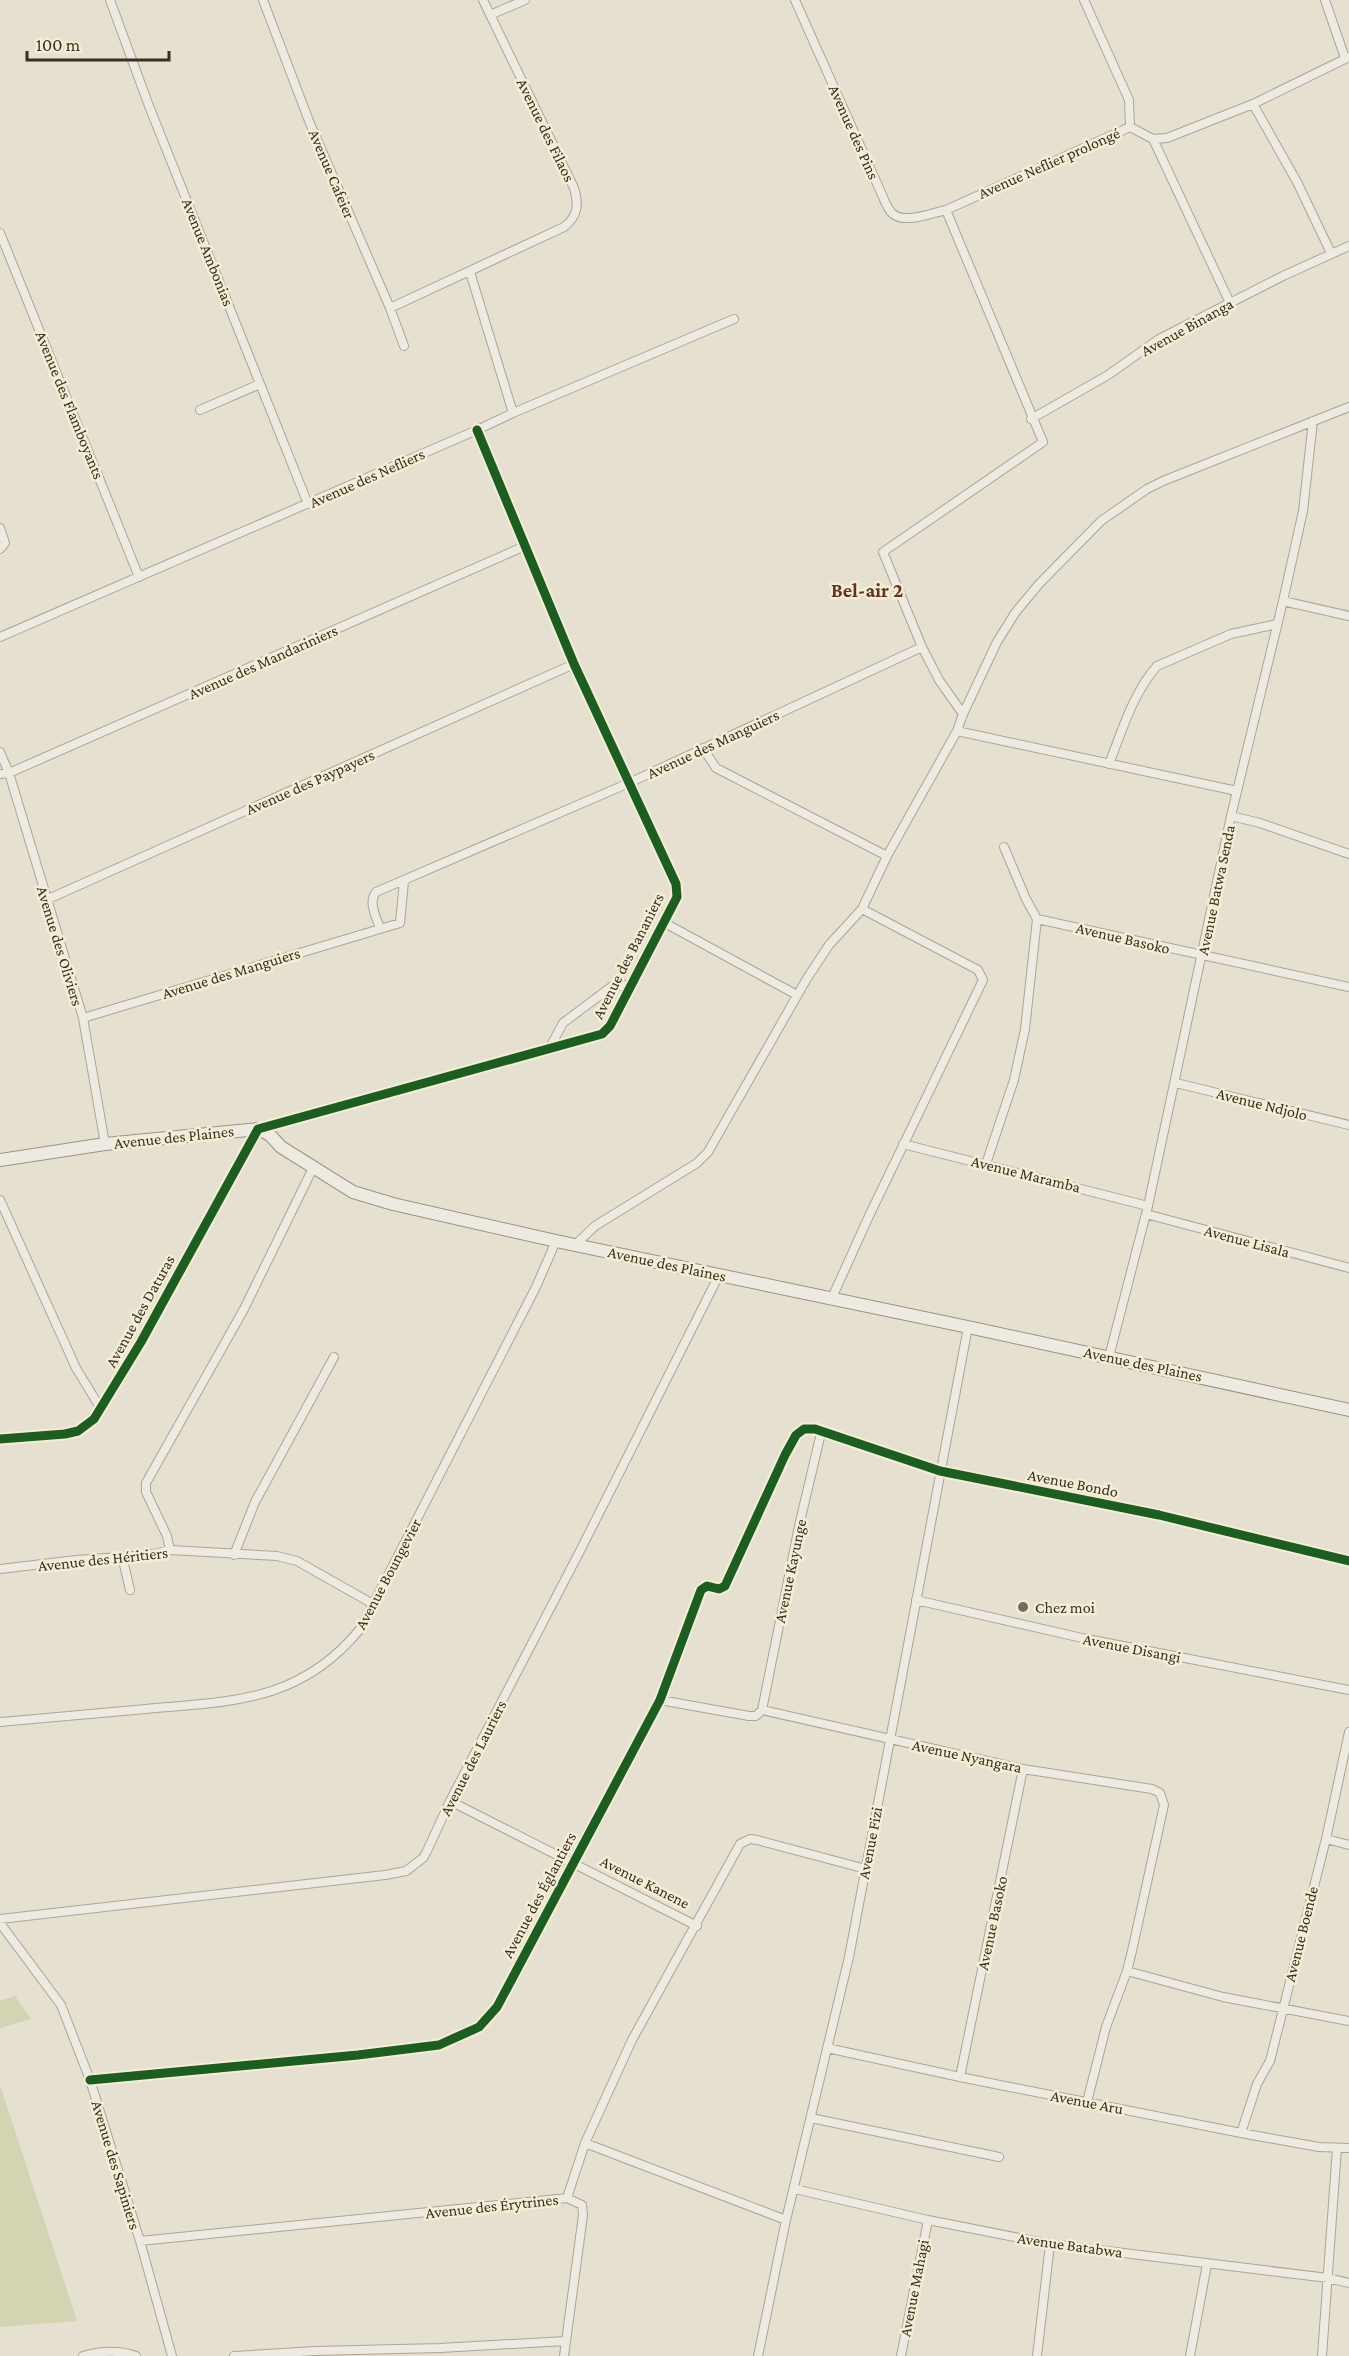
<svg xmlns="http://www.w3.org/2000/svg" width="1349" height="2356" viewBox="0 0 1349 2356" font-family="'Crimson Pro',serif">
  <rect width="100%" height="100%" fill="#e5e0cf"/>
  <path fill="#d2d4b2" d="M15,1996L31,2019L0,2028V2001Z
    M0,2085L77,2321L0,2327Z"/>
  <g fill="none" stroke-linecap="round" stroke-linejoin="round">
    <g stroke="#aaa598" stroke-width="10">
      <path id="street" d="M110,0L149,106L308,504
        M263,0L309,121L390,308L404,346
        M795,0L883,197C885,202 888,210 893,214C905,224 932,213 946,210L1130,127
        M1084,0L1129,100L1130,127
        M1325,0L1345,58
        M490,15L525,0
        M1253,104L1297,182L1331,253
        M1130,127L1153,139L1167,138L1253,104L1349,57
        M1153,139L1230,303
        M946,210L1043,442L883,552L922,647L939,680L963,714
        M0,233L139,577
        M470,272L513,413
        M390,308L564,227C578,216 579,205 574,188L483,0
        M200,410L260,384
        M1031,419L1108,375L1159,339L1283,276L1349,246
        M0,528L5,543L0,549
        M1283,601L1349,616
        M0,637L477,430L513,413L734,319
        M957,731L1237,791
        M703,748L716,768L887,856
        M0,752L9,773L83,1018L105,1144
        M1109,764C1122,731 1133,693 1157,666L1231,634L1277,624
        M0,774L9,773L525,546
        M1231,816L1260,823L1349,854
        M46,900L574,664
        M1037,919L1349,987
        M663,922L797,995
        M380,928C376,917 368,902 376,892L629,783L922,647
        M83,1018L400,923L404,881
        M549,1049L563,1023L611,987L632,984
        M1176,1083L1349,1125
        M903,1144L1148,1206
        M986,1164L1014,1080L1025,1029L1037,919L1026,899L1004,847
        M0,1200L76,1368L101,1409
        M1146,1214L1349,1268
        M575,1245L595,1226L697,1163L708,1152L806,980L829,945L862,909L887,856L957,731L963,714L997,642L1015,613L1039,584L1101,521L1147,489L1163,481L1349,407
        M831,1300L869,1216L983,980L978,970L862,909
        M1109,1357L1148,1206L1231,816L1283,601L1303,511L1313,421
        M0,1439L65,1434L78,1431L94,1419L141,1342L258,1129L602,1034L610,1026L677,897L676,884L574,664L477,430
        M170,1550L167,1536L146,1492V1483L244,1309L313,1168
        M234,1555L255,1502L334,1357
        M122,1556L130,1590
        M0,1569L76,1560L149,1555L170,1550L277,1556L297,1561L373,1604
        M916,1600L1082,1638L1349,1690
        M660,1700L749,1716H756L762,1710
        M762,1710L1023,1769L1152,1789L1160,1793L1164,1805L1132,1951L1127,1971L1106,2027L1087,2102
        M762,1710L799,1526L821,1433
        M0,1722C49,1718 98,1713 146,1709C234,1701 301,1702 361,1628L536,1287L556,1241
        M450,1801L697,1926
        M1326,1839L1349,1845
        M0,1919L385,1875L406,1871L423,1858L427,1851L450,1801L581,1549L719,1275
        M0,1923L61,2005L90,2080L140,2241L172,2356
        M1127,1971L1223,1997L1349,2021
        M827,2048L960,2077L1241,2133L1319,2147L1349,2148
        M960,2077L1023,1769
        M90,2080L358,2055L439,2045L479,2027L497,2007L660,1700L701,1590L707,1586L719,1589L725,1586L785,1455L796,1435L804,1429H815L940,1471L1159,1515L1349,1561
        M811,2118L999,2157
        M1241,2133L1257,2084L1270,2061L1326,1839L1349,1732
        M585,2143L786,2220
        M795,2189L928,2220L1050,2244L1328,2278L1349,2283
        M567,2198L585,2143L632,2040L740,1844L750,1839L757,1840L866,1869
        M140,2241L567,2198L582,2205L583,2215L564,2356
        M83,2356C100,2351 119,2350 136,2356
        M234,2356L315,2351L440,2348L566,2341
        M758,2356L786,2220L849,1957L968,1327
        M901,2356L928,2220
        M1037,2356L1050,2244
        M1190,2356L1207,2264
        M1322,2356L1337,2148"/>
    </g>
    <g stroke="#9a9488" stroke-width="14">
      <path id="secondary" d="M0,1160L105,1144L258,1129L270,1135L281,1147L353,1192L393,1204L556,1241L968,1327L1349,1410"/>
    </g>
    <use href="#street" stroke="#edeae1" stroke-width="8"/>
    <use href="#secondary" stroke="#edeae1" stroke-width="12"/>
    <g stroke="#f5eed6" stroke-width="13">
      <path id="cycleway" d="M0,1439L65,1434L78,1431L94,1419L141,1342L258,1129L602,1034L610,1026L677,897L676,884L574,664L477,430
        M90,2080L358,2055L439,2045L479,2027L497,2007L660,1700L701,1590L707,1586L719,1589L725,1586L785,1455L796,1435L804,1429H815L940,1471L1159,1515L1349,1561"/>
    </g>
    <use href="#cycleway" stroke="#1b5e20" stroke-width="9"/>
  </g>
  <circle fill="#756c5d" stroke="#f5eed6" stroke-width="2" cx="1023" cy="1607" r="6"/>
  <g text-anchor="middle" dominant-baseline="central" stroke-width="5" stroke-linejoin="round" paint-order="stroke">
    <g font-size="16" fill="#392e20" stroke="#f5eed6">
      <text transform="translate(546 130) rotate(64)">Avenue des Filaos</text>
      <text transform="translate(854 132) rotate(66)">Avenue des Pins</text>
      <text transform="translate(1049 163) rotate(-24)">Avenue Neflier prolongé</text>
      <text transform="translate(332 174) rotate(67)">Avenue Cafeier</text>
      <text transform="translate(208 252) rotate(68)">Avenue Ambonias</text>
      <text transform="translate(1187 327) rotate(-29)">Avenue Binanga</text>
      <text transform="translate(70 405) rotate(68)">Avenue des Flamboyants</text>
      <text transform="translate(367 478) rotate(-24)">Avenue des Nefliers</text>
      <text transform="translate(263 662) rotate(-24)">Avenue des Mandariniers</text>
      <text transform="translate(713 744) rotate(-25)">Avenue des Manguiers</text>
      <text transform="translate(310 782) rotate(-24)">Avenue des Paypayers</text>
      <text transform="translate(1216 890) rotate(-78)">Avenue Batwa Senda</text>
      <text transform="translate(1123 938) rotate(13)">Avenue Basoko</text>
      <text transform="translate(60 946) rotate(73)">Avenue des Oliviers</text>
      <text transform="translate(628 956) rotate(-63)">Avenue des Bananiers</text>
      <text transform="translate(231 973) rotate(-17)">Avenue des Manguiers</text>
      <text transform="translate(1262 1104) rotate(14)">Avenue Ndjolo</text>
      <text transform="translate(174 1137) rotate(-6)">Avenue des Plaines</text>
      <text transform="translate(1026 1174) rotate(14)">Avenue Maramba</text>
      <text transform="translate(1247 1241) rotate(15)">Avenue Lisala</text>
      <text transform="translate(667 1264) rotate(12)">Avenue des Plaines</text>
      <text transform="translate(140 1311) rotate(-61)">Avenue des Daturas</text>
      <text transform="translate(1143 1364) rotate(12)">Avenue des Plaines</text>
      <text transform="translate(1073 1483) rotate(11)">Avenue Bondo</text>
      <text transform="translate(103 1559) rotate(-6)">Avenue des Héritiers</text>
      <text transform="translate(790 1571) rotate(-78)">Avenue Kayunge</text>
      <text transform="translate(388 1574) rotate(-62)">Avenue Boungevier</text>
      <text transform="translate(1132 1648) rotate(11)">Avenue Disangi</text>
      <text transform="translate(967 1756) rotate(12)">Avenue Nyangara</text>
      <text transform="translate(473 1758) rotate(-63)">Avenue des Lauriers</text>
      <text transform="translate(870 1843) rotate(-79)">Avenue Fizi</text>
      <text transform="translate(645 1882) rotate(27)">Avenue Kanene</text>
      <text transform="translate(539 1895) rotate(-62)">Avenue des Églantiers</text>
      <text transform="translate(992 1923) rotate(-78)">Avenue Basoko</text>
      <text transform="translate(1301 1934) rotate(-76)">Avenue Boende</text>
      <text transform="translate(1087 2102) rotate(11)">Avenue Aru</text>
      <text transform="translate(116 2165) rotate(73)">Avenue des Sapiniers</text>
      <text transform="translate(492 2206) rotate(-6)">Avenue des Érytrines</text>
      <text transform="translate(1070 2245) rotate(8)">Avenue Batabwa</text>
      <text transform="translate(914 2288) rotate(-79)">Avenue Mahagi</text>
    </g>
    <g font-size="16" fill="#392e20" stroke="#f5eed6" text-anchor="start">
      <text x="1035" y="1607">Chez moi</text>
    </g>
    <g font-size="20" font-weight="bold" fill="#643421" stroke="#f5eed6">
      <text x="867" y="590">Bel-air 2</text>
    </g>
  </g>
  <path d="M27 51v9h142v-9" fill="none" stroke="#392e20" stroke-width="3"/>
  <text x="36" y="51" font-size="18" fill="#392e20" stroke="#f5eed6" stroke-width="4.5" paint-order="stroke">100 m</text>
</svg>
